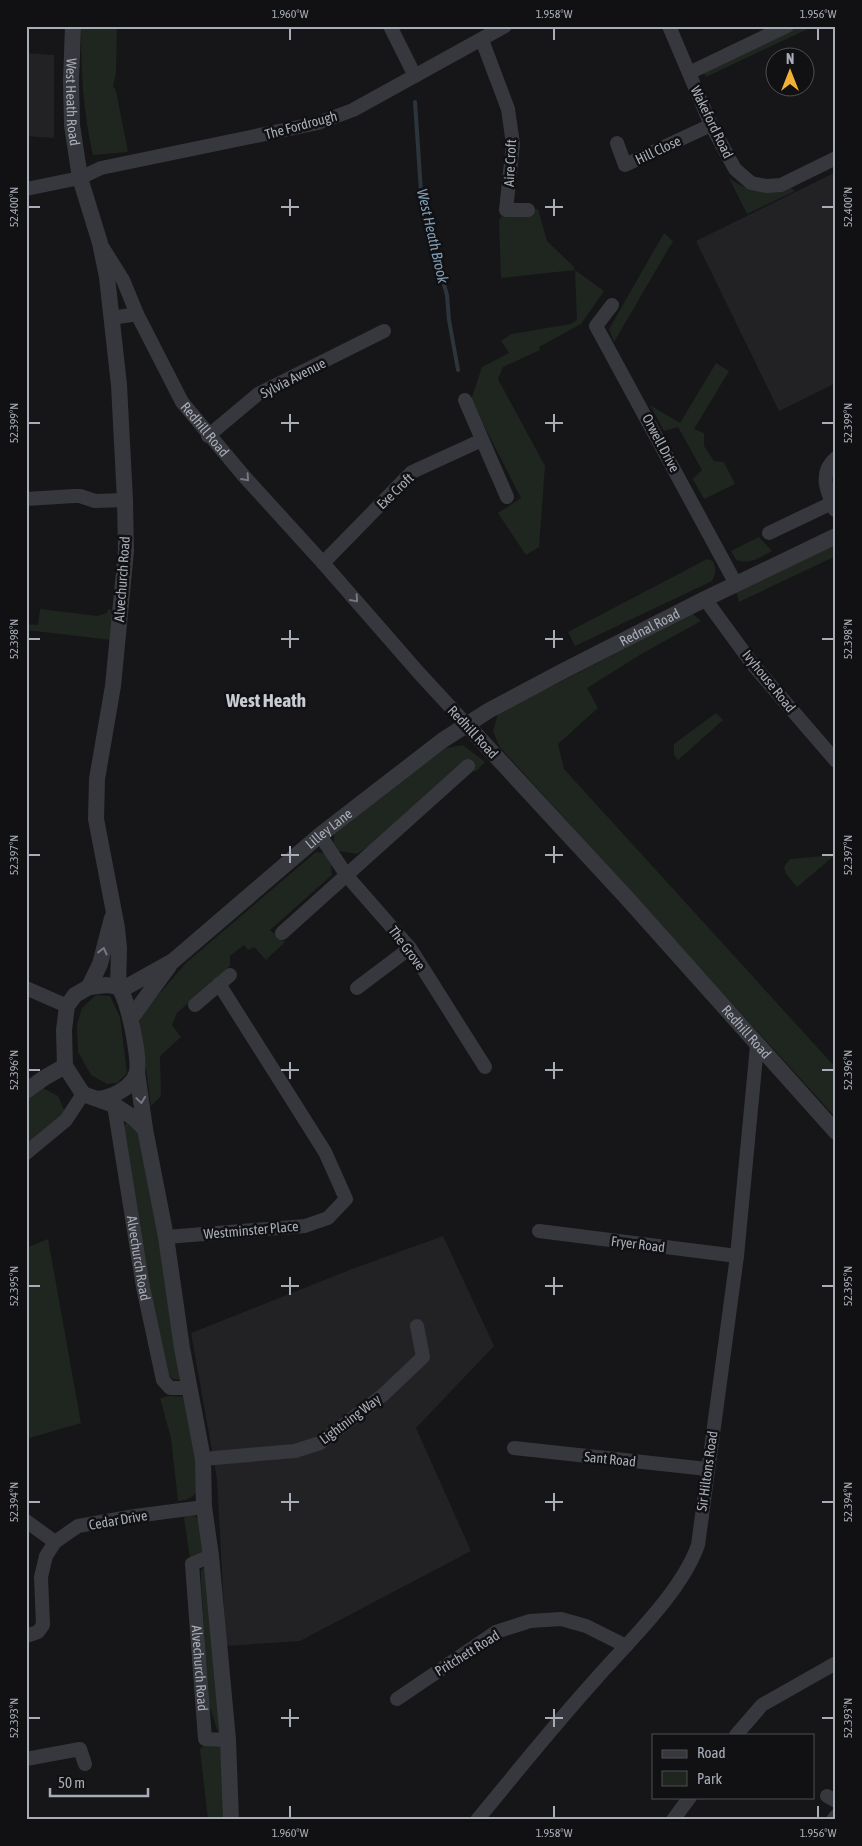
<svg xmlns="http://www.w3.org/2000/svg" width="862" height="1846" viewBox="0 0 862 1846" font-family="'Asap Condensed',sans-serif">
  <rect width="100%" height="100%" fill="#161618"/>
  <path fill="#222225" d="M26,53L54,55V138L26,136Z
    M836,172V383L779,411L696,241Z
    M443,1236L494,1346L416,1428L471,1551L300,1641L226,1646L217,1479L191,1333L352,1269Z"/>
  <path fill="#1e261f" d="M81,26H117L116,73L113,86L116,91L128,152L93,155C83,113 81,69 81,26Z
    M796,26H814L706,77L702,69Z
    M729,178C749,193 768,195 791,188L795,191L747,214Z
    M538,209L547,241L573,266L575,270L604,291L581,324L539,347L540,350L503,367L498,379L545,466L539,547L526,555L498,513L521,498L471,400L482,367L509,353L501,341L511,334L571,324L577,320L575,270L501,278L499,220L506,210Z
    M664,233L673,241L614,342L609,329Z
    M716,363L729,371L694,429L704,433V446L714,461L724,462L735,484L704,499L693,479L702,470L678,427L664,431L650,405L680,423Z
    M759,537L772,551C760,557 750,565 736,560L731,551Z
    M836,542V556L739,602L736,591Z
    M707,559L713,561C716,569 716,573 712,581L575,646L568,632Z
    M40,609L97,616L107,613L108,609L111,610L113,617L112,640L26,630V624L38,625Z
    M693,614L701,621L643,653L587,688L598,708L558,744L564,769L836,1068V1118L499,746L493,731L498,714Z
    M716,713L723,720L678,760L674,755V744Z
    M463,745L485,762L475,772L466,761L378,840L357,854L339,851L334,844V832L446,748Z
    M316,852L325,853L331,865L332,875L270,930L285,942L266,960L254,947L248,950L244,945L230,956V966L177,1013L172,1025L181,1037L160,1056L161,1096L151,1106L139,1017L187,962Z
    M835,855L797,887L786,874L784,867L790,859Z
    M96,995L110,996L120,1017L127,1073L117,1083L107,1084L91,1075L78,1052L77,1024L82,1008Z
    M43,1088L58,1096L65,1112L26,1144V1101Z
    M128,1122L132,1124L144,1141L180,1380L173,1379L169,1375L149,1287L124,1125Z
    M48,1239L81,1423L26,1439V1248Z
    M169,1396L188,1397L199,1488C193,1498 189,1500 178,1501L171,1438L160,1398Z
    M187,1516H195L199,1520L206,1552L190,1558L184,1518Z
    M203,1568H206L221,1732L218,1733L209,1704L201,1585V1571Z
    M206,1744L221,1745L228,1820H208L200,1749Z"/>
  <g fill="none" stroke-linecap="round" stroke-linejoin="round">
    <path stroke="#2c353c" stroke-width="4" d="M415,102L421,192L431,221L435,252L447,295L449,320L458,370"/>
    <g stroke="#37383d" stroke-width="14">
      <path d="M390,26L415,76"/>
      <path d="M669,26L711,125L735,169L751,183L766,186L781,185L836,158"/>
      <path d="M482,40L508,109L513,144L506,210H528"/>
      <path d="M689,73L787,26"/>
      <path d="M617,143L625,165L711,125"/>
      <path d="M26,189L80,178L101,168L318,123L353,110L505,26"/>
      <path id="s1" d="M103,248L123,280L137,314L182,402L243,475L323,563L419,673L467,725"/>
      <path d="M612,305L596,326L736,584"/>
      <path d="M112,318L137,314"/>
      <path d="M465,400L507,497"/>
      <path d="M208,436L258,394L384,331"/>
      <path d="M26,499L74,496H80L95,501L125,500"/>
      <path d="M835,510C827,492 818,473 836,458"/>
      <path d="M769,533L832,503"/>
      <path d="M323,563L412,472L482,440"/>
      <path d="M705,599L754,666L836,761"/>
      <path d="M320,835L347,876L410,948L485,1067"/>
      <path d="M282,933L468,766"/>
      <path d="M26,988L67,1006"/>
      <path d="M357,988L410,948"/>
      <path d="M195,1005L230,975"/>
      <path id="s2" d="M114,1105L143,1287L163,1380L170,1388H189"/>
      <path d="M26,1153L66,1120L83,1094"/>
      <path d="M539,1231L737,1256"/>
      <path d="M166,1237L305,1226L328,1218L346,1199L325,1152L219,984"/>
      <path d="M514,1448L707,1469"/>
      <path d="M203,1459L295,1451L320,1443L383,1395L423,1357L417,1326"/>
      <path d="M26,1521L55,1542"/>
      <path id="s3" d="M211,1556L192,1564L205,1739L228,1740"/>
      <path d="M26,1636L38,1632L43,1625L41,1577L46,1556L55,1542L78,1526L135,1516L204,1507"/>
      <path d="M397,1699L496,1632L530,1621L561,1619L586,1626L626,1646"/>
      <path d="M736,1735L762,1705L836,1663"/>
      <path d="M26,1759L80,1749L85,1764"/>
      <path d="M827,1796L836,1801"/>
      <path d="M477,1820C516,1773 554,1725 595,1680C628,1642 681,1593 698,1545L737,1256L757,1046"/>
      <path d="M673,1820L690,1797"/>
      <path d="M833,1820L836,1816"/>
    </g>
    <g stroke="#37383d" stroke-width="16">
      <path id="s4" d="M73,26L71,81L72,125L80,178L100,243L107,277L119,385L125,500L126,551L113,686L97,779L96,819L117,928L119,948L118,987"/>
      <path id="s5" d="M467,725L626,897L836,1132"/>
      <path d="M89,987L100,964L112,918"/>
      <path id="s6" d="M121,990L173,961L320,835L443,740L488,711L565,670L705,599L836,536"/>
      <path d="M131,1018L169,966"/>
      <path d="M137,1072L145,1129L166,1237L182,1348L203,1459L204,1507L211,1556L228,1740L231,1820"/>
      <path d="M26,1091L44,1078L65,1066"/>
      <path d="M98,1099C112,1097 133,1088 137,1072C140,1059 128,996 118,987L107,985L89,987L75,995L67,1006L64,1030L65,1066L83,1094L114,1105L134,1118L145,1129"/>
    </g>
  </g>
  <defs><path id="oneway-chevron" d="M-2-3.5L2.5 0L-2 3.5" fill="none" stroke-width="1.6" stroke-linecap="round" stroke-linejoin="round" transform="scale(1.25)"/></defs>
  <g stroke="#757881">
    <use href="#oneway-chevron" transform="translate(246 478) rotate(48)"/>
    <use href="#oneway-chevron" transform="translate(355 599) rotate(49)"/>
    <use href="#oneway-chevron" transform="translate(103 951) rotate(-76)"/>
    <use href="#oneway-chevron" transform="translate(141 1100) rotate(82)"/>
  </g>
  <path fill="none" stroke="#a8adb8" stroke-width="2" d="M290,28V40M554,28V40M818,28V40M290,199V216M554,199V216M28,207H40M281,207H299M545,207H563M822,207H834M290,414V432M554,414V432M28,423H40M281,423H299M545,423H563M822,423H834M290,630V648M554,630V648M28,639H40M281,639H299M545,639H563M822,639H834M290,846V863M554,846V863M28,855H40M281,855H299M545,855H563M822,855H834M290,1062V1079M554,1062V1079M28,1070H40M281,1070H299M545,1070H563M822,1070H834M290,1277V1295M554,1277V1295M28,1286H40M281,1286H299M545,1286H563M822,1286H834M290,1493V1511M554,1493V1511M28,1502H40M281,1502H299M545,1502H563M822,1502H834M290,1709V1727M554,1709V1727M28,1718H40M281,1718H299M545,1718H563M822,1718H834M290,1806V1818M554,1806V1818M818,1806V1818"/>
  <g text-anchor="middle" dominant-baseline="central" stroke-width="5" stroke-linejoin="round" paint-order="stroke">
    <g font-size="14" fill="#a8adb8" stroke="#111113">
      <text stroke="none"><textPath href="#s4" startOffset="76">West Heath Road</textPath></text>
      <text transform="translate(712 122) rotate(64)">Wakeford Road</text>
      <text transform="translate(301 125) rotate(-15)">The Fordrough</text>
      <text transform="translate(658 150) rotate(-25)">Hill Close</text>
      <text transform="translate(510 163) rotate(-87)">Aire Croft</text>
      <text transform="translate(293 378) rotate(-27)">Sylvia Avenue</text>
      <text stroke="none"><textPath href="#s1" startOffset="209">Redhill Road</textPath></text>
      <text transform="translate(661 443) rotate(62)">Orwell Drive</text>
      <text transform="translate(395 491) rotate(-44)">Exe Croft</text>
      <text transform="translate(122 579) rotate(-86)">Alvechurch Road</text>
      <text stroke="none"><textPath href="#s6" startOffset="644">Rednal Road</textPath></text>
      <text transform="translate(769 681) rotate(51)">Ivyhouse Road</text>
      <text transform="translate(473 732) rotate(47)">Redhill Road</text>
      <text stroke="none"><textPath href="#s6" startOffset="264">Lilley Lane</textPath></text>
      <text transform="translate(407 948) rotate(53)">The Grove</text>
      <text stroke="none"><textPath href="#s5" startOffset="415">Redhill Road</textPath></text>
      <text transform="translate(251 1230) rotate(-5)">Westminster Place</text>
      <text transform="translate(638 1244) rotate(7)">Fryer Road</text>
      <text stroke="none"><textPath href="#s2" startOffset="155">Alvechurch Road</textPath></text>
      <text transform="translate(350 1419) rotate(-37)">Lightning Way</text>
      <text transform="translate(610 1459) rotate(6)">Sant Road</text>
      <text transform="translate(707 1471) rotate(-82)">Sir Hiltons Road</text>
      <text transform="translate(118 1520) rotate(-10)">Cedar Drive</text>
      <text transform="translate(467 1653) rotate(-32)">Pritchett Road</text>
      <text stroke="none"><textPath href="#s3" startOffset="125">Alvechurch Road</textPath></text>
    </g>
    <g font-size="15" font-style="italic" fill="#7f9bb3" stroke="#111113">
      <text transform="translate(433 236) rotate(77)">West Heath Brook</text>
    </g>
    <g font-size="19" font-weight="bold" fill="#c9ccd4" stroke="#111113">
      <text x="266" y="700">West Heath</text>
    </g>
  </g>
  <rect width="862" height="1846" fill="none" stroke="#111113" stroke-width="55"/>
  <rect x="652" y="1734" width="162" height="65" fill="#111113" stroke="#4d4f55"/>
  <rect x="662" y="1750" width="25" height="8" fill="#37383d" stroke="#4d4f55"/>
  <text x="697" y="1758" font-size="15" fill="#a8adb8">Road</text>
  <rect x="662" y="1771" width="25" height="15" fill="#1e261f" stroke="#4d4f55"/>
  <text x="697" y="1784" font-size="15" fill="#a8adb8">Park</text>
  <g transform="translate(790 72)"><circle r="24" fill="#111113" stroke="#4d4f55"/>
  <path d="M0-4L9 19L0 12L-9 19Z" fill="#f2b134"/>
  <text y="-8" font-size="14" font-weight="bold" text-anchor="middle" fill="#a8adb8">N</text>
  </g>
  <path d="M50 1788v8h98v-8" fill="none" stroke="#a8adb8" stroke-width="2.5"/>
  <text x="58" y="1788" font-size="15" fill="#a8adb8" stroke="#111113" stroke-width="4" paint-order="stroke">50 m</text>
  <rect x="28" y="28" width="806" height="1790" fill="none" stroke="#a8adb8" stroke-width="2"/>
  <g font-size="12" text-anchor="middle" fill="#a8adb8">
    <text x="290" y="18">1.960°W</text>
    <text x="554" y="18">1.958°W</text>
    <text x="818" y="18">1.956°W</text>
    <text transform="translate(14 207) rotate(-90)" y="4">52.400°N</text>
    <text transform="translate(848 207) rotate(-90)" y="4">52.400°N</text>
    <text transform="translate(14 423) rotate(-90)" y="4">52.399°N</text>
    <text transform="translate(848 423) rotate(-90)" y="4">52.399°N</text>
    <text transform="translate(14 639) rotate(-90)" y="4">52.398°N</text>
    <text transform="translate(848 639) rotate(-90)" y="4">52.398°N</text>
    <text transform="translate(14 855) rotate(-90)" y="4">52.397°N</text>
    <text transform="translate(848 855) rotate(-90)" y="4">52.397°N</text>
    <text transform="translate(14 1070) rotate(-90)" y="4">52.396°N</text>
    <text transform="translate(848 1070) rotate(-90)" y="4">52.396°N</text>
    <text transform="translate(14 1286) rotate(-90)" y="4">52.395°N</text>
    <text transform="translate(848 1286) rotate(-90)" y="4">52.395°N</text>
    <text transform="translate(14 1502) rotate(-90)" y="4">52.394°N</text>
    <text transform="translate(848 1502) rotate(-90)" y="4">52.394°N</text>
    <text transform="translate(14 1718) rotate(-90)" y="4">52.393°N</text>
    <text transform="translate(848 1718) rotate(-90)" y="4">52.393°N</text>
    <text x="290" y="1837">1.960°W</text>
    <text x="554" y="1837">1.958°W</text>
    <text x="818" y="1837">1.956°W</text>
  </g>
</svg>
